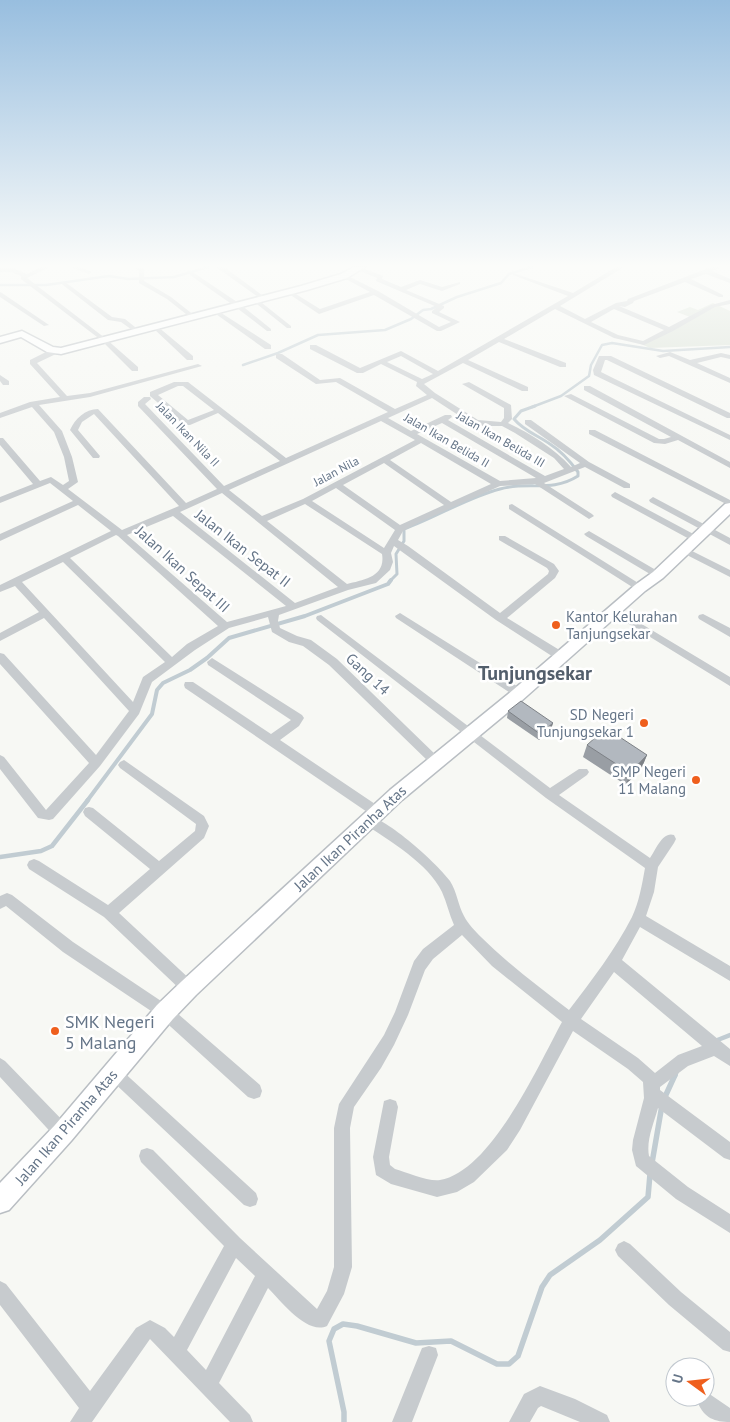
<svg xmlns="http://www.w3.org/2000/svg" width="730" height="1422" viewBox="0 0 730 1422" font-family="'PT Sans',sans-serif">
  <rect width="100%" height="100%" fill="#f7f8f4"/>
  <path fill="#d8e0d5" d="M713,303L730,311V345L650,348L641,344L690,317L677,312L690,307L698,310Z"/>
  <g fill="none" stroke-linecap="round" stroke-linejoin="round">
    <path stroke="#c1ccd2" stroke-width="2.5" d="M0,285H46L109,276L128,279L174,277L208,267
      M243,365L278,353L318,335L385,330L411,319L423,310L431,309L457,297L501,283L509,274L532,267
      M532,407L561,396L589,376L591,365L602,345L612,343L663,351L730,347"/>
    <path stroke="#c1ccd2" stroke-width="3" d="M390,581L397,574L396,554L404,541V529C437,517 466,498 500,489C528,481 551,493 578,476V472C570,461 561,451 550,444C537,435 524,431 514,419L521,411L535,406"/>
    <path stroke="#c1ccd2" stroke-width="4" d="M87,801L152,714L157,690L163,683L190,670L207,658L229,638L305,616L388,584L391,580"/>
    <path stroke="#c1ccd2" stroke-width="4.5" d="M0,857L41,851L52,846L88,800
      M715,1041L730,1035
      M675,1076L677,1071"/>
    <path stroke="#c1ccd2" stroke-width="5.5" d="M664,1099L675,1075
      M652,1163L662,1105
      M344,1422V1412L329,1341L334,1329L343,1324L357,1326L416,1343L451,1341L497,1364H509L518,1356L542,1287L550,1275L600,1240L648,1197L650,1174"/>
    <g stroke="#b9bec3" stroke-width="3">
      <path id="secondary" d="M354,267H365L347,278L307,290L61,354L47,352L21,337L0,343V337L22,331L53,347L61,348L301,286L341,274Z
        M730,503V514L663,578L645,591L519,703L402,800L196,995L173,1019L71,1141L9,1210L0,1213V1183L55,1125L157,1005L182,981L390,790L507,695L635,585L653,572L725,504Z"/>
    </g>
    <path fill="#c7cbce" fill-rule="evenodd" d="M41,267H50L27,278L105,338L138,367V371H132L101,340L21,279V276L11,272H0V268H12L27,274Z
      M70,267H80L92,272L89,274Z
      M135,267L144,269V281L171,297L195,316V318H191L167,299L139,283V271Z
      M216,267H224L266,298L261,299Z
      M359,267L383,276L382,279L401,287L420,280L442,287L460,282V284L442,291L420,284L406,290L444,306V308L439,312L460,322L441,331H437L374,295L319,314L286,292L291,291L320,309L370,292L342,277V275L344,274L378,291L439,327L451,322L432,313V311L437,307L376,281L377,278L355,269Z
      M616,267H624L560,306L585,319L616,303L627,301L628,299L711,267H721L712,271L730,279V283L706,274L691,279L723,295V297H719L685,282L634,301L633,303L625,307L619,306L669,327L711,305L730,300V304L715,307L673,331L644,345L614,338L555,309L504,339L566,363V367H560L499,342L468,360L528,387V391H522L463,363L424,384L435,393L478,420L501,422L504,418V408L462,384L469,382L511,405L512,419L508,423C531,434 554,448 571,467L580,463L525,424V420H531L589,462L630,484V488H624L585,467L544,483L592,514L594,516L589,519L535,484L500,486L420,522L403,531L398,540L408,546L500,613L548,574L549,571L547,568L499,540V536H505L554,564L559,571L555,578L507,618L566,654L567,657L566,660H558L496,620L394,546L391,553L393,562L390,570L376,583L348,590L279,615L278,621L280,628L297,636L311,640L337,659L439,758L441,761L439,764H431L329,665L303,646L289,642L272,632L268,617L229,628L195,650L152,682L139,714L100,766L53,819L49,820L38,818L0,769V755L4,757L46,810L89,763L0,664V653L4,654L96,755L129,711L44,618L0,641V633L39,612L15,586L0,592V585L111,531L78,505L0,541V534L73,501L50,483L0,503V497L33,484L0,445V438H3L40,481L51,477L63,485L69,481L64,457L54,432L32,407L0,418V413L30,402L60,397L30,364V360L52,349H58V353L37,363L67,396L90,393L198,364L202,366L90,397L39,405L62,431L72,457L78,482L68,489L122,530L179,506L94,414L82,422L78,430L100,456L99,458H93L70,430C75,419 85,409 98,409L186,503L217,489L138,406V402L144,397H150L151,399L145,404L224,486L280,461L218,413L190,425H184L150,396V392L174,382H188L286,458L388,412L336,382L316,384L276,358V354H282L320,380L340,378L395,409L427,395L416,386L417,382L381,364L363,373H357L310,349V345H316L360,368L401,351L438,371L568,296L513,275V273L573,293ZM614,309L664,330L643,341L618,335L591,322ZM401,356L433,374L422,379L387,362ZM178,386H183L214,410L188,420L158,395ZM432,398L472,424L483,426H502L515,433L554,458L564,469L545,476L448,420L452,417L451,415H445L411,431L388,418ZM381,421L415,440L303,499L262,516L229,490ZM442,423L536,478L500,481L417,434ZM421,443L491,484L451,502L390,460ZM384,463L444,505L400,525L343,485ZM336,488L395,530L384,548L312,501ZM222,493L338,587L295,603L180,512ZM305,504L382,554C386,577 363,580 347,584L267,521ZM173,516L286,606L227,622L127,535ZM116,535L118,536L218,626L187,644L172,657L70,558ZM63,562L165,662L143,677L133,702L22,582Z
      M190,273H194L240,304L271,329V331H267L233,305L190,275Z
      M65,282L112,317L125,319L140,331L135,332L121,322L108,320L63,285L62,284Z
      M0,292L2,293L49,325L44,326L0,297Z
      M253,299H257L291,326V328H287L253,301Z
      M215,309L271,345V349H265L213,312L212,311Z
      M153,326H157L193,356V360H187L153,328Z
      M670,352L690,360L721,353L730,355V359L721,357L697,363L730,378V383L669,356L660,358L656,356Z
      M599,356H611L730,413V418H727L607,360H605L601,372L615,379L730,435V440L594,375L593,370Z
      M0,375L9,381V385H3L0,381Z
      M584,386H590L730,462V468L678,440L665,444L654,443L564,396L571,394L659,439H664L671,437L584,390Z
      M589,430H595L730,500V506L589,434Z
      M615,492L699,537L701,539L696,542L693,541L612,497L611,495Z
      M653,497L730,538V545L650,502L649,500Z
      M512,504L643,586L645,588L643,590H637L509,509V505Z
      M589,531L661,573L663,575L658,578L655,577L586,536L584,534Z
      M684,547L730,570V577L681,552V548Z
      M615,608L730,677V686L611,613L610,611L611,609Z
      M400,613L523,690L525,693L523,696H515L396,618L395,616Z
      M703,614L730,628V637L699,619L698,617L699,615Z
      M321,615L550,788L579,769H587L589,772L587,775L559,795L650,858C656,849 663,831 674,835L676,839L674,843L658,867L654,892L646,916L730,966V981L640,927L622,960L730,1049V1066L714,1056L688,1066L660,1087V1090L730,1142V1160L724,1158L658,1108C654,1123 646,1140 649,1156L688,1187L730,1214V1233L676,1199L636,1166L632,1150L633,1140L644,1098L643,1082L628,1069L573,1031L520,1130L507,1150L474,1182L457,1192L437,1197L391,1184L376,1175L373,1157L384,1101L390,1099L396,1101L398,1107L389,1157L390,1165L395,1169C406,1172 429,1182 440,1180C491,1172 539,1064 562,1022L492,966L462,935L433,959L425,970L408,1015L394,1045L381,1068L354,1107L350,1128L352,1267L344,1294L327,1326C307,1335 282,1302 268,1288L219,1383L250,1415L253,1422H230L150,1339L92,1422H70L79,1408L0,1305V1281L6,1284L90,1391L136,1328L150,1320L165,1328L174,1337L224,1246L141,1162L139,1156L141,1150L147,1148L153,1150L240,1238L317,1309L327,1291L334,1267V1128L339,1104L384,1035L395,1012L414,961L423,949L454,925C449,914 447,903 442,892C429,864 389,840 364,824L362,820L364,816C380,811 440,866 450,881C457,892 458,905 464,916C468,924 475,931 481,937C508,964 539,987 569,1010C592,980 615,950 632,917C639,902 642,885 645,868L546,798L317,620L316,618L317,616ZM614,972L702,1046L678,1055L655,1073L638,1058L581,1019ZM236,1258L255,1276L206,1370L187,1350Z
      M212,658L302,715L304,718L299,726L280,740L381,808L383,812L381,816L377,817L373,816L185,688L184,685L185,682H193L271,734L291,720L208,665L207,662Z
      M124,760L204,816L209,826L204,838L119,913L194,983L196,988L194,993L189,995L184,993L104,917L29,869L27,865L29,861L34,859L39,861L108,905L150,869L85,816L83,812L85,808L89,807L93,808L159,861L195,831L196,824L120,768L118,765L120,762Z
      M7,893L12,895L73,942L170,1007L260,1085L262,1091L260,1097L254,1099L248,1097L160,1017L63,952L6,906L0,909V896Z
      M0,1058L5,1061L69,1127L71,1133L69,1139L63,1141L57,1139L0,1077Z
      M114,1065L119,1068L256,1193L258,1199L256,1205L250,1207L244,1205L109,1078L106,1073L109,1068Z
      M624,1241L630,1244L681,1292L730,1332V1352L723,1350L669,1305L618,1256L615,1250L618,1244Z
      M429,1346L436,1348L438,1355L412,1422H392L422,1348Z
      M540,1386L575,1399L607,1415L610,1422H580L541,1406L538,1408L530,1422H509L524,1394Z
      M708,1393L730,1408V1422C715,1422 704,1418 698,1403L701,1397H705V1395Z"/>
    <use href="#secondary" fill="#fff" fill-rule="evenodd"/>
  </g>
  <path fill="#999ea4" d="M508,711L553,723L551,729L539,740L507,718Z
    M587,745L647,755L642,767L626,785L583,757Z"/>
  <path fill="#7d8186" d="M553,723L551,729L539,740L540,734Z
    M647,755L642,767L626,785L630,773Z"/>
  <path fill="#b2b8bf" stroke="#7d8186" d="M521,701L553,723L540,734L508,711Z
    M606,728L647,755L630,773L587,745Z"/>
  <linearGradient id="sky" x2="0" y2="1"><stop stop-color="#98bedf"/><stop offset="0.57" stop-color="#fbfcfa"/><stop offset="1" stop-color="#fbfcfa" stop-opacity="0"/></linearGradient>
  <rect width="730" height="466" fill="url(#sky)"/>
  <g fill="#ef5f1d" stroke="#fff" stroke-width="2">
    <circle cx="556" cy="625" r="5"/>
    <circle cx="644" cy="723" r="5"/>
    <circle cx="696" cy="780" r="5"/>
    <circle cx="55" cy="1031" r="5"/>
  </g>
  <g text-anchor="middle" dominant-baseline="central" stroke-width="5" stroke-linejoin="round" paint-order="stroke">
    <g font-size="12" fill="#657588" stroke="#fff">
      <text transform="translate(188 434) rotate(46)">Jalan Ikan Nila II</text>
      <text transform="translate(501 439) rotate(30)">Jalan Ikan Belida III</text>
      <text transform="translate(447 440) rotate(30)">Jalan Ikan Belida II</text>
      <text transform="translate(336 471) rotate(-28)">Jalan Nila</text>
    </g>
    <g font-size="15" fill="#657588" stroke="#fff">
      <text transform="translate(243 548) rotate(38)">Jalan Ikan Sepat II</text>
      <text transform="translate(183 569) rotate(42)">Jalan Ikan Sepat III</text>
      <text transform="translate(368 674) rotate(43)">Gang 14</text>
      <text transform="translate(350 838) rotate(-43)">Jalan Ikan Piranha Atas</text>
      <text transform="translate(66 1127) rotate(-49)">Jalan Ikan Piranha Atas</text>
    </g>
    <g font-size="15" fill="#657588" stroke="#fff" text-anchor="end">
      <text x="566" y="616" text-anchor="start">Kantor Kelurahan<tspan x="566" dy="17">Tanjungsekar</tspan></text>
      <text x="634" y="714">SD Negeri<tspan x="634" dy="17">Tunjungsekar 1</tspan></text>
      <text x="686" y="771">SMP Negeri<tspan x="686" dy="17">11 Malang</tspan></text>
    </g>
    <g font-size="18" fill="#657588" stroke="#fff" text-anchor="start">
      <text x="65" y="1021">SMK Negeri<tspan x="65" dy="21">5 Malang</tspan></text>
    </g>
    <g font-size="20" font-weight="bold" fill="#535f6c" stroke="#fff">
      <text x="535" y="673">Tunjungsekar</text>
    </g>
  </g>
  <g transform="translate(690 1382) rotate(285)"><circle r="24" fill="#ffffff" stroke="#c1c8cf"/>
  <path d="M0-4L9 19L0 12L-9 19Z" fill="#ef5f1d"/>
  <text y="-8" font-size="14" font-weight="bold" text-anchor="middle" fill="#657588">U</text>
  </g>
</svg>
